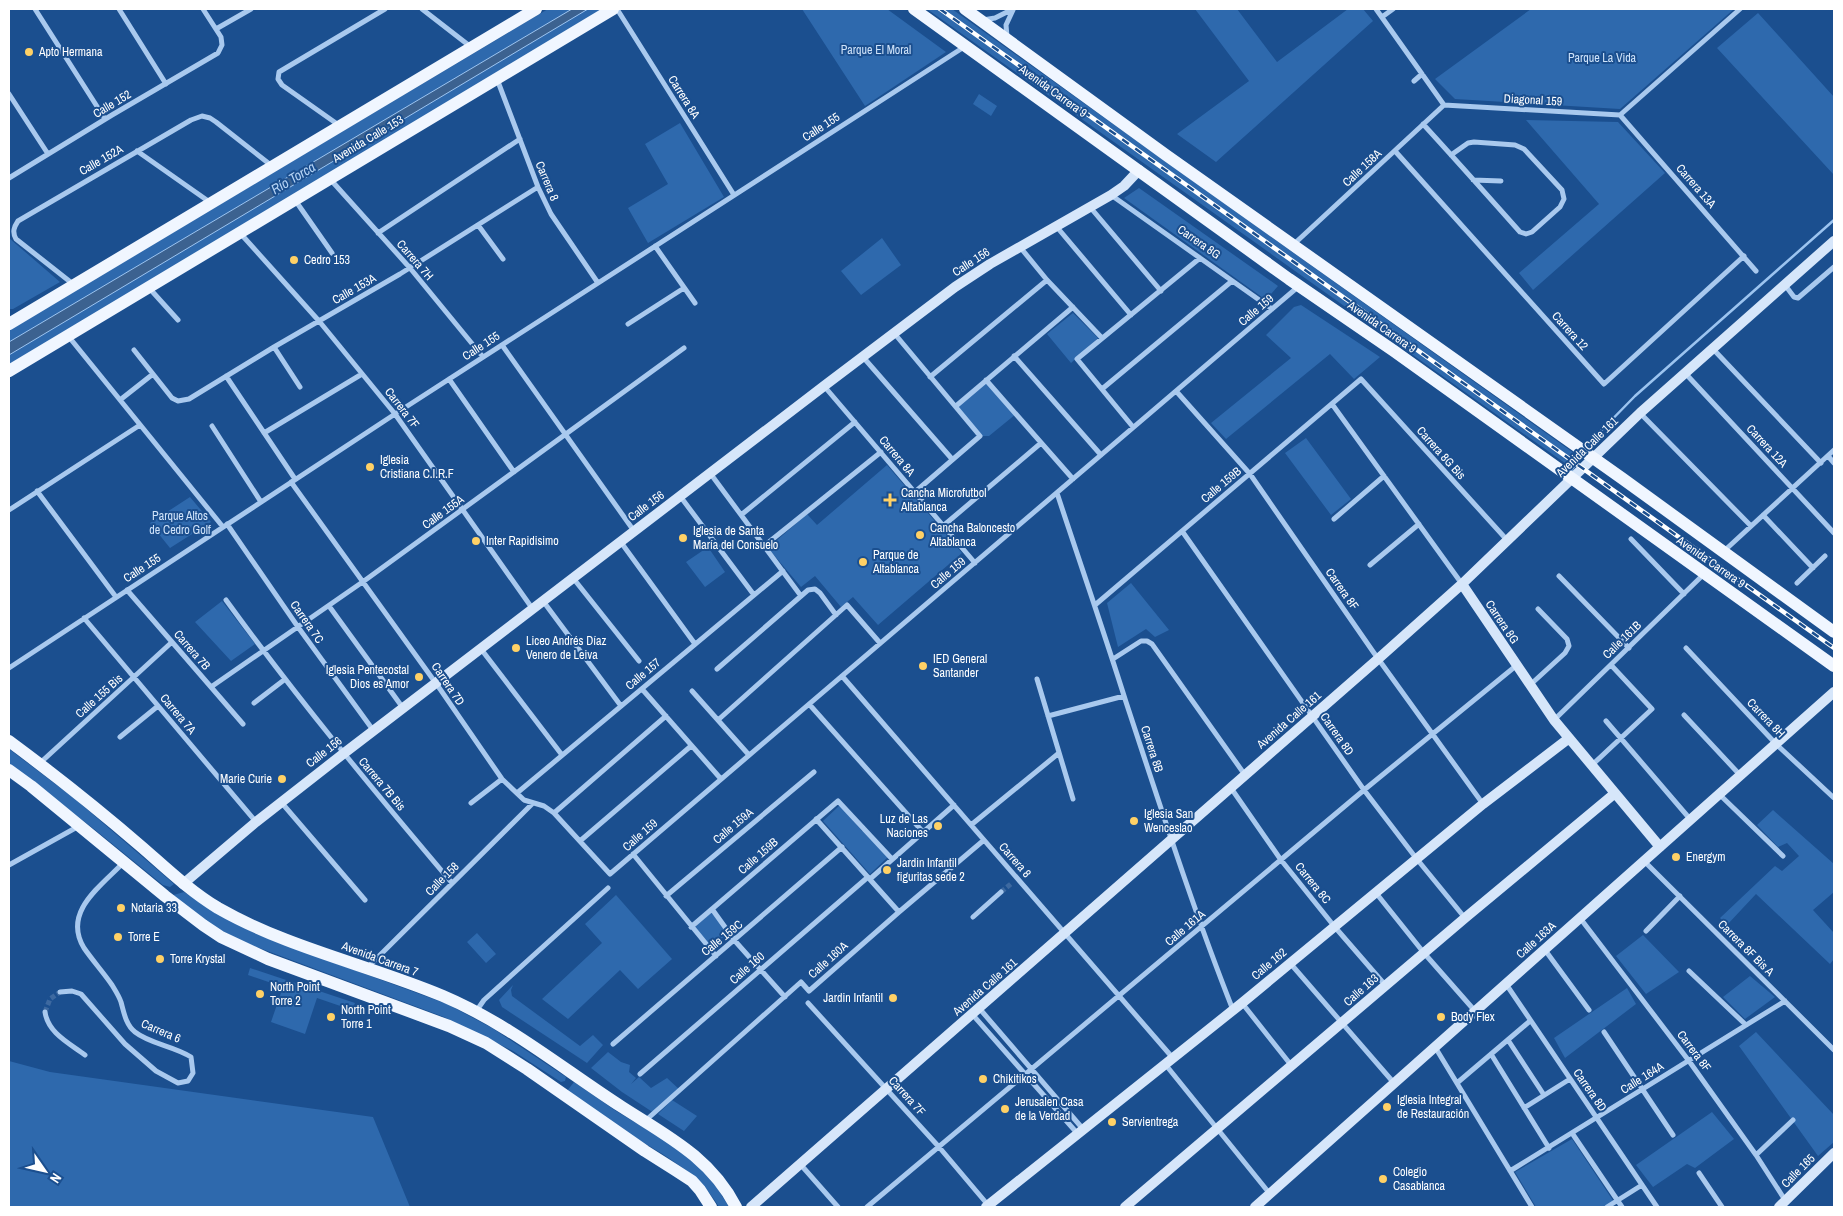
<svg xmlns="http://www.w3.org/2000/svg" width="1843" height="1216" viewBox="0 0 1843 1216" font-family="'Archivo Narrow',sans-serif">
  <rect width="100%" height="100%" fill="#1b4f8f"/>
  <path fill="#2e69ad" d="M548,9H606L9,366V330Z
    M802,9H887L946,52L865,106Z
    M927,9H952L1578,456L1569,466Z
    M1195,9H1237L1277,62L1348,9H1363L1373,21L1216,162L1177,134L1249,81Z
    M1531,9H1734L1620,109L1455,99L1435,79Z
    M1758,13L1834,97V175L1717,48Z
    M979,94L997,106L991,116L973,104Z
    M1526,120L1618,122L1665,173L1533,290L1519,273L1599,204Z
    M680,123L724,197L648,243L628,208L668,184L645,144Z
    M1139,188L1278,286L1266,300L1124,198Z
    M9,238L60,282L13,309H9Z
    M882,238L901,265L861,295L841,271Z
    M1301,305L1380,357L1354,379L1330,354L1226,439L1211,423L1291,358L1266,335L1294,307Z
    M1073,313L1098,338L1071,363L1047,334Z
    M986,380L1016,414L989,436H980L956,406Z
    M1306,438L1351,499L1331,515L1285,453Z
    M887,465L962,553L878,625L853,597L841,607L815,576L801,587L768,548L807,514L817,525Z
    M190,497L211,522L170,548L150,523Z
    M708,547L725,572L705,587L686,562Z
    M1131,583L1169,630L1155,637L1146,629L1118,647L1107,603Z
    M222,601L255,644L231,661L195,622Z
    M9,749L75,799L174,884L170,887L163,885L94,829L9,764Z
    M840,805L862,831L864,830L888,857L870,874L823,821Z
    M1773,810L1834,864V892L1813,910L1834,933V959L1830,964L1756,894L1727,925L1720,918L1775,866L1782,871L1799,856L1787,843L1778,847L1757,825Z
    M184,892L231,921L256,934L447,1004L492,1028L566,1077L565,1081L561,1082L513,1051L444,1017L243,942L211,925L170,896Z
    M616,895L672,959L638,989L620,970L568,1019L542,999L602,943L585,924Z
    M711,912L729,932L711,948L693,929Z
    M477,933L496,954L486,963L467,942Z
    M1643,935L1679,972L1646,994L1616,956Z
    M250,968L355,1003L352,1010L317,998L305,1034L271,1022L283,987L248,975Z
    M1750,976L1775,997L1745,1019L1723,997Z
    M513,985L511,990L512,996L580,1046L593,1035L603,1045L587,1063L502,1007L499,1000Z
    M1627,988L1636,1004L1565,1058L1554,1038Z
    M1756,1032L1834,1115V1142L1818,1156L1739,1046Z
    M608,1052L621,1062L630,1065L629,1072L636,1078L631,1084L639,1077L651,1088L667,1078L680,1090L654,1113L622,1092L591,1068Z
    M9,1061L50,1072L373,1117L410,1207H9Z
    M574,1082L616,1111L676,1147L695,1162L717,1188L729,1207H719C698,1170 656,1151 621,1129C602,1117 585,1103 567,1091Z
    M672,1100L697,1116L684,1131L658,1114Z
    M1712,1112L1734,1139L1695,1168L1687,1164L1653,1187L1636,1165Z
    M1572,1139L1614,1202L1606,1207H1536L1515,1172Z"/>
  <path fill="#3c6290" stroke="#9cc4f0" d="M572,9H588L9,355V342Z"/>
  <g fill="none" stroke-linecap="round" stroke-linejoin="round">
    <path stroke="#9cc4f0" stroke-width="2.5" d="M1587,447L1593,439L1635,396L1834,220
      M1570,472L1583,454"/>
    <path stroke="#3d69a0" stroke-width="5" stroke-dasharray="5 2.5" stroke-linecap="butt" d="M1001,892L1012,883
      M45,1012L50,999L60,992"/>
    <path stroke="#a9c9ee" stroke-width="5" d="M35,9L105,119
      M119,9L166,84
      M422,9L471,47
      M617,9L734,195
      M1376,9L1444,105
      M1382,17L1393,9
      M983,20L995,18L1013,9
      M216,29L251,9
      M1007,37L1006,25L1013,10
      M497,79L538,187L551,214L598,283
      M1414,81L1422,74
      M9,94L48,154
      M1444,105L1620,115
      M1620,115L1756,271
      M1620,115L1740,9
      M1423,124C1456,160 1488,196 1520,232L1526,234L1532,232L1560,207L1564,199L1562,190L1524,149L1515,145L1474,142L1468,143L1451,155
      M340,126L282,85L278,79L279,72L385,9
      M137,151L211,203
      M1395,151L1604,384L1744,256
      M9,178L112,115L218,53L222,45L221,37L203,9
      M330,179L410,268L483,357
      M1473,180L1501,181
      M1111,195L1272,309
      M295,200L332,253
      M1090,207L1161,291
      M478,225L503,259
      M1056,226L1131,315
      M240,233L319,321L395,414L532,608
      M378,233L520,139
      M1294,244L1444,105
      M655,246L695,303
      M1020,247L1047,280L1102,338
      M73,284L16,239C12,232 14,227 18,221L191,120L202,116L210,118L216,122L272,166
      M1785,285L1794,297L1798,298L1834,267
      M150,289L178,320
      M628,324L684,288
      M894,333L980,436L915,492
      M69,337L223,527
      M502,345L634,531
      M274,347L300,387
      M1713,349L1821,463
      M134,350L172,398L178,401L189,399L274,347L400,274L538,187
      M1014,356L1101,455
      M863,357L952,459
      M1685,373L1834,533
      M226,376L295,479
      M930,377L1047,280
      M449,379L514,472
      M986,380L1073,479
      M824,386L975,563
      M1102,389L1232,281
      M1176,391L1250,474L1374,653L1483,804
      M120,400L153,374
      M1332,404L1462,584
      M956,406L1073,307
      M1640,413L1751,526
      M212,426L261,502
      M1133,427L1077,359L1200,258
      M264,433L362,374
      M1828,456L1834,463
      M710,473L801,596
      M291,482L440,689L502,779L524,800L544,806L554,813L610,874L1299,286
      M37,491L116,597
      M1057,493C1080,563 1104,632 1126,702C1160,805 1193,909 1233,1010
      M680,496L754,595
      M9,510L140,425
      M741,515L855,422
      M1763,515L1813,568
      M1334,519L1384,476
      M227,524L298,627L373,730
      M943,526L1041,443
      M1182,531L1364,790L1416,858L1465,918
      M1631,539L1684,594
      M620,541L695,644
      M764,546L881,452
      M1724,551L1834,450
      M1370,565L1419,524
      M1559,576L1629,648
      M573,578L639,661
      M1797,583L1825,556
      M127,590L243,724
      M226,600C297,698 374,791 452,883
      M543,601L621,706
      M1095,605L1361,379L1507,540
      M329,606L403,708
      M84,618L256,822
      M1686,648L1776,744L1834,798
      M481,649L562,755
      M1113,659L1141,641H1147L1152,644L1245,775
      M9,668L395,414L964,47
      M717,669L808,590L815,589L820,593L836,615
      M842,676L1172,1057
      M1037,679L1073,799
      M1530,685L1565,653L1569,646L1567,639L1538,609
      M211,687L364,581L684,348
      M642,689L721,779
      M692,691L749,755
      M254,703L284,680
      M809,704L923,832
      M1684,715L1740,775
      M1048,716L1124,696
      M718,720L847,605L880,643
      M1554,720L1704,574
      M1606,721L1690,819
      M120,737L158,706
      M40,763L172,642
      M1591,766L1652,709L1611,665
      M1231,788L1281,860L1334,926L1386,986
      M517,793L783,571
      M1719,794L1783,856
      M281,802L365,900
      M471,803L502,779
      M554,813L666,716
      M816,819L899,912
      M971,825L1059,753
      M580,841L691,746
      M633,854L716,956
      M1644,861L1834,1050
      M9,865L79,826
      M870,879L954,805
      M1376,893L1424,953L1475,1011
      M666,896L814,772
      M712,909L735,941L785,997
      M973,917L1001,892
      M1580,918L1689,1061L1756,1155L1785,1200
      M691,927L838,801L892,859
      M1646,931L1680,896
      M1545,950L1589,1010
      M1290,963L1394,1083
      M368,967L532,804
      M1689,971L1746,1025
      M1506,984L1657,1207
      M60,992L72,991L81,994L125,1044L156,1071L178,1083L188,1081L193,1073L191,1057C174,1046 150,1044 135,1032C126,1025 124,1013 121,1002C119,996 115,990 112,985C103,972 93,961 84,948C62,912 101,886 123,863
      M808,1003L939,1147L988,1205
      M1242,1003L1291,1065
      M979,1008L1083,1129
      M477,1010L484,1000L608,888
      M45,1012C48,1033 69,1043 85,1055
      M972,1014L1077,1133
      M1604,1032L1673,1135
      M1508,1040L1544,1095
      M613,1044L842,847
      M1435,1047L1532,1207
      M1491,1054L1549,1148
      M1165,1064L1270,1194
      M640,1074L868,877
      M1457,1083L1530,1021
      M1524,1108L1570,1079
      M645,1121L801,982L809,991L899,912L984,840
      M1572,1133L1622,1207
      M1756,1155L1793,1120
      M801,1165L838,1207
      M1510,1171L1785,1001
      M1699,1173L1722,1207
      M867,1207L1364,790L1517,665
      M1607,1207L1642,1185"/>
    <path stroke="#d6e6fa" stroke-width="10" d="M1462,584L1554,720L1660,847
      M183,884L256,822L343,754L824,386L955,287L990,264L1111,195L1124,186L1139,170
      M751,1207L1378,659L1462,584L1640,413L1834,241
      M986,1207L1242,1003L1483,804L1568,739
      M1125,1207L1465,918L1614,794
      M1255,1207L1834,692
      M1779,1207L1834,1153"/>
    <path stroke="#f0f6ff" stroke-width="12" d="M914,9L1289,279L1394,351L1834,666
      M965,9L1166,155L1623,479L1834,632
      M9,324L536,9
      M9,371L613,9
      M9,741C55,775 99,810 143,848C167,869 190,891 218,908C288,948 369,965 443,996C509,1024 563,1069 622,1107C667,1136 710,1157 736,1207
      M9,770L31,786L165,896L203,925L221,937L268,959L449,1026L486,1043L527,1069L645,1151L675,1170L692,1181L700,1190L711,1207"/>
    <g stroke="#fff" stroke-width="4.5">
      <path id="rail" d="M940,9L1834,648"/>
    </g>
    <use href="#rail" stroke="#1b4f8f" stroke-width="2.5" stroke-dasharray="8" stroke-linecap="butt"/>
  </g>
  <g fill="#ffd166" stroke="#1b4f8f" stroke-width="2">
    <circle cx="29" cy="52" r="5"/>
    <circle cx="294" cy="260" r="5"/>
    <circle cx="370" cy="467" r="5"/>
    <path d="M887.5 492.5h5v5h5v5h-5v5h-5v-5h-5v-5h5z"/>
    <circle cx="920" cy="535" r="5"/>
    <circle cx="683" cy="538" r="5"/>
    <circle cx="476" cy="541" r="5"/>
    <circle cx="863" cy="562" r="5"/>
    <circle cx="516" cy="648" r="5"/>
    <circle cx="923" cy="666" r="5"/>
    <circle cx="419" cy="677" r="5"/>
    <circle cx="282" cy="779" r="5"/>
    <circle cx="1134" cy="821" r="5"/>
    <circle cx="938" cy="826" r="5"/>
    <circle cx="1676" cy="857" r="5"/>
    <circle cx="887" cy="870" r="5"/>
    <circle cx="121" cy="908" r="5"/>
    <circle cx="118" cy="937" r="5"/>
    <circle cx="160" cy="959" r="5"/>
    <circle cx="260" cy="994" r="5"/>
    <circle cx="893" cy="998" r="5"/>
    <circle cx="331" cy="1017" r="5"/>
    <circle cx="1441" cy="1017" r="5"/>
    <circle cx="983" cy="1079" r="5"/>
    <circle cx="1387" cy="1107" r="5"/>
    <circle cx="1005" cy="1109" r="5"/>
    <circle cx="1112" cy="1122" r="5"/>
    <circle cx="1383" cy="1179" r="5"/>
  </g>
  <g text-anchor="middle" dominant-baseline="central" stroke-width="4" stroke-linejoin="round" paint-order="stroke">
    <g font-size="12" fill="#cfe3fa" stroke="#1b4f8f">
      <text x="876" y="50">Parque El Moral</text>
      <text x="1602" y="58">Parque La Vida</text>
      <text x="180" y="516">Parque Altos<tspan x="180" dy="14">de Cedro Golf</tspan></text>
    </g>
    <g font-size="12" fill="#fff" stroke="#1b4f8f" text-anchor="start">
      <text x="39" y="52">Apto Hermana</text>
      <text x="304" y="260">Cedro 153</text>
      <text x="380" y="460">Iglesia<tspan x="380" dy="14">Cristiana C.I.R.F</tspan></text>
      <text x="901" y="493">Cancha Microfutbol<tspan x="901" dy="14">Altablanca</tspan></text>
      <text x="930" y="528">Cancha Baloncesto<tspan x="930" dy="14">Altablanca</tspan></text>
      <text x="693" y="531">Iglesia de Santa<tspan x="693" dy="14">María del Consuelo</tspan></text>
      <text x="486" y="541">Inter Rapidisimo</text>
      <text x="873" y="555">Parque de<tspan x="873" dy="14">Altablanca</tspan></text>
      <text x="526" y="641">Liceo Andrés Díaz<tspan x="526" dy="14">Venero de Leiva</tspan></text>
      <text x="933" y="659">IED General<tspan x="933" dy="14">Santander</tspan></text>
      <text x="409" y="670" text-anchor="end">Iglesia Pentecostal<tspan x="409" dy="14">Dios es Amor</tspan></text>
      <text x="272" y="779" text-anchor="end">Marie Curie</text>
      <text x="1144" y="814">Iglesia San<tspan x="1144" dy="14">Wenceslao</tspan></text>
      <text x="928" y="819" text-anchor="end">Luz de Las<tspan x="928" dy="14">Naciones</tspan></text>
      <text x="1686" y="857">Energym</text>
      <text x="897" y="863">Jardin Infantil<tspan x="897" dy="14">figuritas sede 2</tspan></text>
      <text x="131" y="908">Notaria 33</text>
      <text x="128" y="937">Torre E</text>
      <text x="170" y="959">Torre Krystal</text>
      <text x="270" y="987">North Point<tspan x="270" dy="14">Torre 2</tspan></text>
      <text x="883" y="998" text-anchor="end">Jardin Infantil</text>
      <text x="341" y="1010">North Point<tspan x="341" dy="14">Torre 1</tspan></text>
      <text x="1451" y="1017">Body Flex</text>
      <text x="993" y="1079">Chikitikos</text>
      <text x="1397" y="1100">Iglesia Integral<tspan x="1397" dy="14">de Restauración</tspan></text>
      <text x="1015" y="1102">Jerusalen Casa<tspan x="1015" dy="14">de la Verdad</tspan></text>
      <text x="1122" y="1122">Servientrega</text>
      <text x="1393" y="1172">Colegio<tspan x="1393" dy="14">Casablanca</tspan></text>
    </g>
    <g font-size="12" fill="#fff" stroke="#1b4f8f">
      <text transform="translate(1053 91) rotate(36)">Avenida Carrera 9</text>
      <text transform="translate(684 97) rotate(58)">Carrera 8A</text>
      <text transform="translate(1533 100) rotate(3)">Diagonal 159</text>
      <text transform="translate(112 104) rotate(-31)">Calle 152</text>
      <text transform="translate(821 127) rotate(-33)">Calle 155</text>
      <text transform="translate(368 139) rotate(-31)">Avenida Calle 153</text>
      <text transform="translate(101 160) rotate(-30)">Calle 152A</text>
      <text transform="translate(1362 168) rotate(-43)">Calle 158A</text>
      <text transform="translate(547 181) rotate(67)">Carrera 8</text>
      <text transform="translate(1696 186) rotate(49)">Carrera 13A</text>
      <text transform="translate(1199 242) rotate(35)">Carrera 8G</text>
      <text transform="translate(415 260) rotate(49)">Carrera 7H</text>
      <text transform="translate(971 262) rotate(-33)">Calle 156</text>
      <text transform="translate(354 289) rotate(-30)">Calle 153A</text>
      <text transform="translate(1256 310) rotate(-40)">Calle 159</text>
      <text transform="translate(1382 327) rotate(35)">Avenida Carrera 9</text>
      <text transform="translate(1570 331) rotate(48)">Carrera 12</text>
      <text transform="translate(481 346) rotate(-33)">Calle 155</text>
      <text transform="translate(402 408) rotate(52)">Carrera 7F</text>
      <text transform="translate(1767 446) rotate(47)">Carrera 12A</text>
      <text transform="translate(1587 447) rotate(-44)">Avenida Calle 161</text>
      <text transform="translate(1441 453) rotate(48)">Carrera 8G Bis</text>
      <text transform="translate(897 456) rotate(50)">Carrera 8A</text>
      <text transform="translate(1221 485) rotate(-40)">Calle 159B</text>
      <text transform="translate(646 506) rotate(-37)">Calle 156</text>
      <text transform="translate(443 512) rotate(-36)">Calle 155A</text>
      <text transform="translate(1711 562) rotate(35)">Avenida Carrera 9</text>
      <text transform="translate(142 568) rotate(-33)">Calle 155</text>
      <text transform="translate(948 573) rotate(-40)">Calle 159</text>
      <text transform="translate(1342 589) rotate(55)">Carrera 8F</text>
      <text transform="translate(307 622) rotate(55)">Carrera 7C</text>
      <text transform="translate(1502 622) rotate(56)">Carrera 8G</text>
      <text transform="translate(1622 640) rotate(-44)">Calle 161B</text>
      <text transform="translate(192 650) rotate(49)">Carrera 7B</text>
      <text transform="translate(643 674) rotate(-40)">Calle 157</text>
      <text transform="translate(448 684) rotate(56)">Carrera 7D</text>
      <text transform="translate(99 696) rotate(-42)">Calle 155 Bis</text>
      <text transform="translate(178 714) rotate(50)">Carrera 7A</text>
      <text transform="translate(1766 718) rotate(46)">Carrera 8H</text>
      <text transform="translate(1289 720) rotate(-41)">Avenida Calle 161</text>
      <text transform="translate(1337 734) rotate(55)">Carrera 8D</text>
      <text transform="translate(1152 749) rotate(72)">Carrera 8B</text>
      <text transform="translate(324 752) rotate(-38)">Calle 156</text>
      <text transform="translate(382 784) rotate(50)">Carrera 7B Bis</text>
      <text transform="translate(733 826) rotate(-40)">Calle 159A</text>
      <text transform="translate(640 835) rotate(-41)">Calle 159</text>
      <text transform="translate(758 856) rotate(-41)">Calle 159B</text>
      <text transform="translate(1015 860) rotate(49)">Carrera 8</text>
      <text transform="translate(442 879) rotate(-45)">Calle 158</text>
      <text transform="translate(1313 883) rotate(51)">Carrera 8C</text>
      <text transform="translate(1185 928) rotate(-40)">Calle 161A</text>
      <text transform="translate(722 938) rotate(-39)">Calle 159C</text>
      <text transform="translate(1536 940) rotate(-42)">Calle 163A</text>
      <text transform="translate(1746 948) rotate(45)">Carrera 8F Bis A</text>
      <text transform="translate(380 959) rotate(20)">Avenida Carrera 7</text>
      <text transform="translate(828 960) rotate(-42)">Calle 160A</text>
      <text transform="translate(1269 964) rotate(-40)">Calle 162</text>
      <text transform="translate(747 968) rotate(-41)">Calle 160</text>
      <text transform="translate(985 987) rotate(-41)">Avenida Calle 161</text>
      <text transform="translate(1361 990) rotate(-41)">Calle 163</text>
      <text transform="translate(161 1031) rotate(23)">Carrera 6</text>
      <text transform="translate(1694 1051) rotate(53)">Carrera 8F</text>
      <text transform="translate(1642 1078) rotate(-32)">Calle 164A</text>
      <text transform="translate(1590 1090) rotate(55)">Carrera 8D</text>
      <text transform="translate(907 1096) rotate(48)">Carrera 7F</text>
      <text transform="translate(1798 1171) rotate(-45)">Calle 165</text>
    </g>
    <g font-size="14" font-style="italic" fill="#b5d3f5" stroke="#1b4f8f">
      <text transform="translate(293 178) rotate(-31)">Río Torca</text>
    </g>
  </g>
  <rect width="1843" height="1216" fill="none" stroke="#ffffff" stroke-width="20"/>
  <g transform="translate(45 1171) rotate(124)" stroke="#1b4f8f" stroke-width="4" paint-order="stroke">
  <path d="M0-4L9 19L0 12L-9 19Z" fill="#ffffff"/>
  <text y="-8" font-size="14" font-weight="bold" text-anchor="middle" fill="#ffffff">N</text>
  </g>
</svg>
